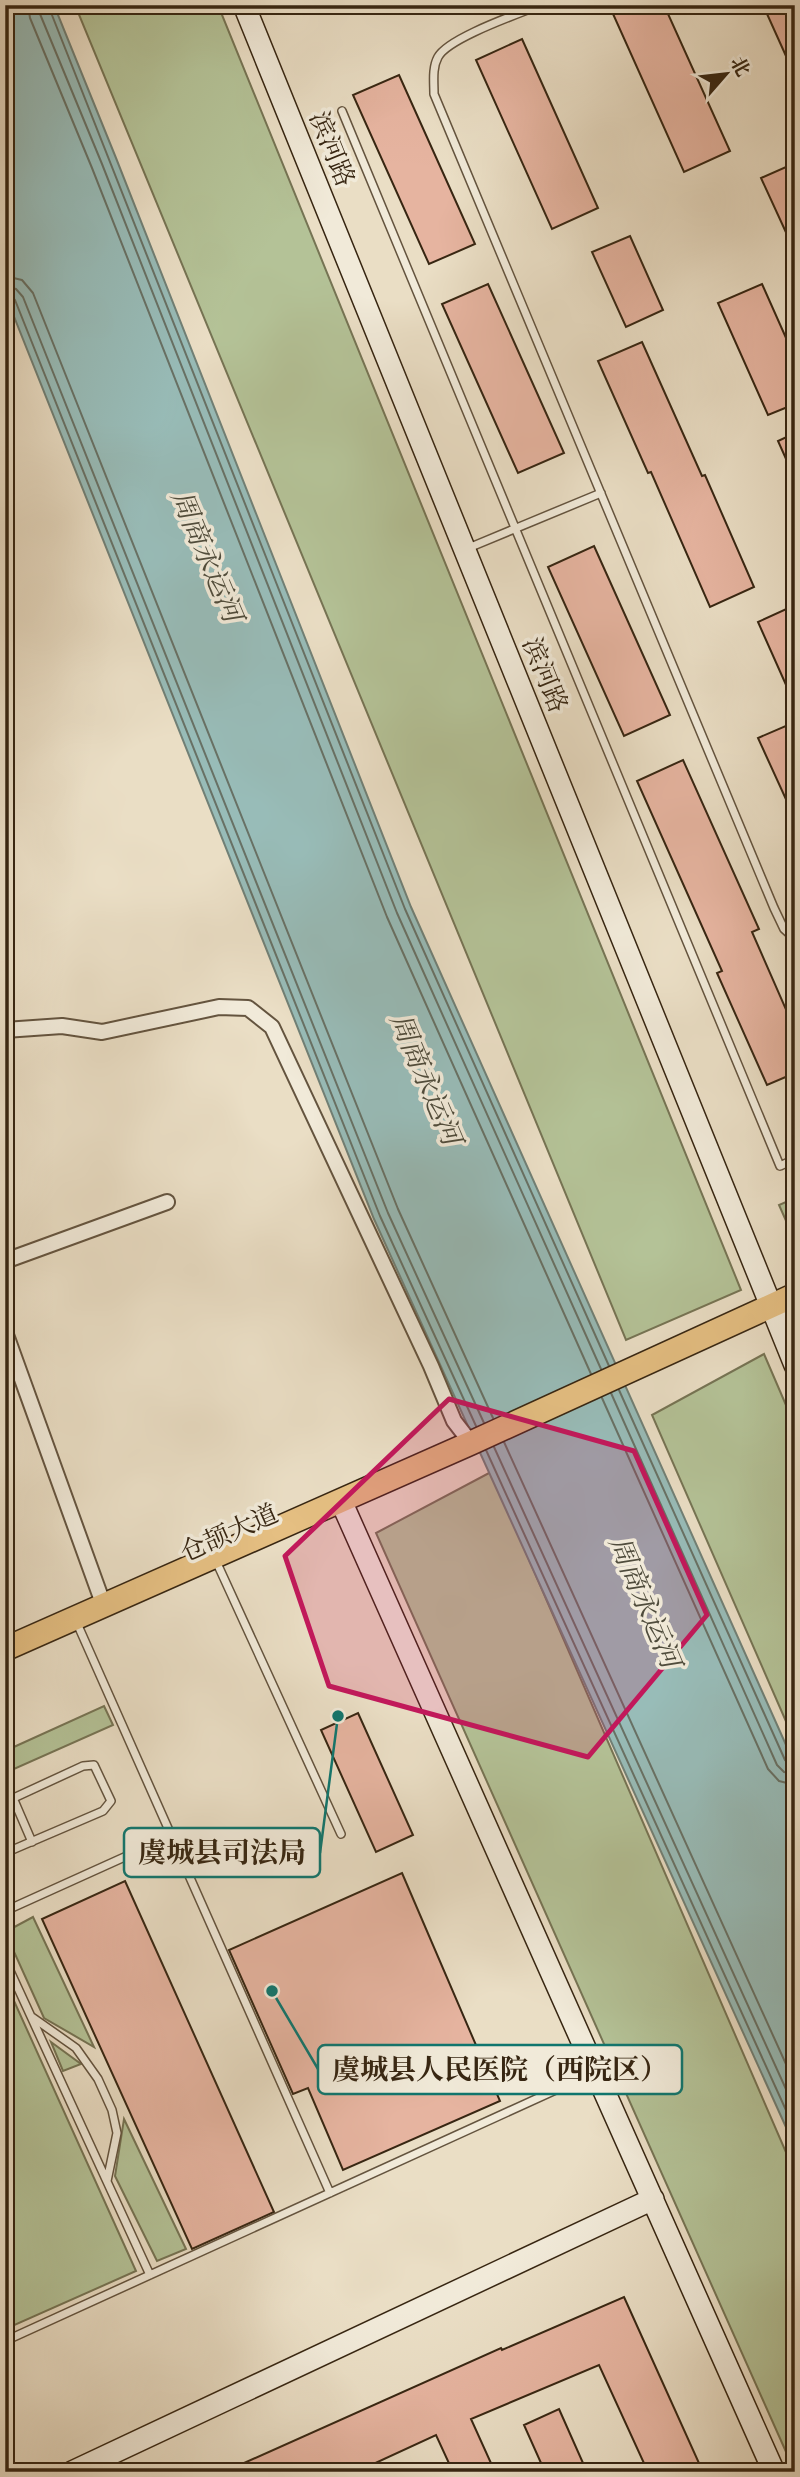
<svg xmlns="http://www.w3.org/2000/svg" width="800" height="2477" viewBox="0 0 800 2477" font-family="'IM FELL French Canon','Noto Serif SC',serif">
  <rect width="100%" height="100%" fill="#eadec5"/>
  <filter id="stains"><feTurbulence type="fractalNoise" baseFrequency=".00286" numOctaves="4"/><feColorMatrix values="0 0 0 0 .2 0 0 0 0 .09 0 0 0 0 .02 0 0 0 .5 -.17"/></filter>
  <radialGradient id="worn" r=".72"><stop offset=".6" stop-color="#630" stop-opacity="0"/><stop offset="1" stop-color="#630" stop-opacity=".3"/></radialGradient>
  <path fill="#b4c297" stroke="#767454" stroke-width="2" d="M75,5H218L741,1290L626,1340Z
    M795,1198V1241L779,1205Z
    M764,1354L795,1426V1742L652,1415Z
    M491,1472L795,2173V2472L376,1533Z
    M104,1706L113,1725L5,1773V1751Z
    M33,1917L94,2047L44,2018L5,1932Z
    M5,1981L136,2271L10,2327L5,2316Z
    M51,2042L81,2064L63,2071Z
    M124,2119L186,2249L157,2261L115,2176Z"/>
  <path fill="#98bcb8" stroke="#718076" stroke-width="2" d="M5,5H54L116,158L411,907L795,1765V2147L374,1219L5,294Z"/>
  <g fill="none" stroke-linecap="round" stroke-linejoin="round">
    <path stroke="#687165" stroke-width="2" d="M28,5L30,18L92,168L387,917L591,1374
      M39,5L40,14L102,164L397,913L601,1369
      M48,5L405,909L609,1366
      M5,276L22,280L33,293L398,1209L493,1418
      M5,286L16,289L23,297L388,1213L484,1423
      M5,295L11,296L15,300L380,1216L476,1426
      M619,1390L785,1760L789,1764L795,1765
      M611,1393L777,1765L784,1772L795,1774
      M602,1398L768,1769L779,1781L795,1785
      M504,1442L795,2084
      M494,1447L795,2109
      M486,1450L795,2130"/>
  </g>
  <path fill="#e6b4a0" stroke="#372612" stroke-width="2" d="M609,5H664L730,151L684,172Z
    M763,5H795V76Z
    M522,39L598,208L552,229L476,60Z
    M399,75L475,244L429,264L353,95Z
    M795,163V252L761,178Z
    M630,236L663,310L626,327L592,252Z
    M488,284L564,453L518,473L442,304Z
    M762,284L795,358V404L768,415L718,303Z
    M642,342L702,476L705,475L754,587L710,607L651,472L648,473L598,361Z
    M795,433V479L778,441Z
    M594,546L670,715L624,736L548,567Z
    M795,605V705L758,622Z
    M795,722V819L758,738Z
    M683,760L759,929L752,932L795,1030V1073L767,1085L717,973L722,971L637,781Z
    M358,1713L413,1835L376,1852L321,1730Z
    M402,1873L500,2101L343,2170L308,2088L293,2094L229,1950Z
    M125,1881L274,2212L192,2249L42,1919Z
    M624,2297L703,2472H648L599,2365L471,2419L495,2472H453L436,2435L356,2472H224L501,2348L502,2350Z
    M559,2409L587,2472H545L524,2425Z"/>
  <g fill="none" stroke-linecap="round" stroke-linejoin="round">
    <g stroke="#64543f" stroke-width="10">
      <path id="lane" d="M540,5C518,14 448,38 438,57C432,68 434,82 434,94L774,908L784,929L795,939
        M342,111L780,1166L795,1159
        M466,549L601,493
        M216,1561L341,1834
        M76,1621L330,2193
        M13,1798L32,1842
        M5,1802L83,1766L94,1765L111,1801L103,1811L5,1853
        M5,1911L171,1836
        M5,1960L150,2275
        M32,2017L76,2048L98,2079L112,2110L117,2133L107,2181
        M5,2341L593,2073"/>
    </g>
    <g stroke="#64543f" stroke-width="18">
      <path id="street" d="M5,1030L62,1026L102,1032L219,1007L248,1008L272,1027L431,1366L454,1421L471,1443
        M5,1261L167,1202
        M5,1332L104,1606"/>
    </g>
    <g stroke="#372612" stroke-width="24">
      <path id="secondary" d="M244,5L795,1365
        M341,1501L774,2472
        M72,2472L653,2199"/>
    </g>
    <g stroke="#372612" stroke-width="26">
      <path id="primary" d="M5,1649L471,1443L795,1295"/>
    </g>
    <use href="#lane" stroke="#f1ead9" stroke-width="7"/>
    <use href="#street" stroke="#f1ead9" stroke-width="14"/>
    <use href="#secondary" stroke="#f1ead9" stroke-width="21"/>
    <use href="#primary" stroke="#e5bf82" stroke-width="23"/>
  </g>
  <path fill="#c2185b" fill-opacity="0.2" stroke="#c2185b" stroke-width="5" stroke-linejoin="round" d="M449,1399L634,1451L707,1615L588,1757L329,1686L285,1556Z"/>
  <g text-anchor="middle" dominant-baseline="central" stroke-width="7" stroke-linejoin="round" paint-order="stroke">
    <g font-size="26" fill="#372612" stroke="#f1ead9">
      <text transform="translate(332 149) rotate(68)">滨河路</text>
      <text transform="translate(545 675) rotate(68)">滨河路</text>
      <text transform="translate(229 1533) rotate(-24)">仓颉大道</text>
    </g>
    <g font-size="28" font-style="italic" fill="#4f4c3c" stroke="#f1ead9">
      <text transform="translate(207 556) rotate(67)">周商永运河</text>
      <text transform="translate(426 1079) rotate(67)">周商永运河</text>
      <text transform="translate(645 1602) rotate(67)">周商永运河</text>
    </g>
  </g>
  <path fill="none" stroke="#0f766e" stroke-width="2.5" d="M338 1716L320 1853M272 1991L318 2069"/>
  <g fill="#0f766e" stroke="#f1ead9" stroke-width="2.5">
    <circle cx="338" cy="1716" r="7"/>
    <circle cx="272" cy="1991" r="7"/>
  </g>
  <g fill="#f1ead9" stroke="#0f766e" stroke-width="2.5">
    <rect x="124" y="1828" width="196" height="49" rx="7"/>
    <rect x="318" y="2045" width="364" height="49" rx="7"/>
  </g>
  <g font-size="28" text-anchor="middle" font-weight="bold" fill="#372612">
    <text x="222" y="1862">虞城县司法局</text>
    <text x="500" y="2079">虞城县人民医院（西院区）</text>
  </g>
  <rect width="800" height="2477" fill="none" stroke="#eadec5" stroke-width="28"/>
  <rect x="7" y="7" width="786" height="2463" fill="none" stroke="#372612" stroke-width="3.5"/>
  <rect x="14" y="14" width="772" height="2449" fill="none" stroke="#372612" stroke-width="2"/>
  <g transform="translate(726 74) rotate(62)" stroke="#f1ead9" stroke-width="5" paint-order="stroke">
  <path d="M0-5L12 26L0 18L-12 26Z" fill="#372612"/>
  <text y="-10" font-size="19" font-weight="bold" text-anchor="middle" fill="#372612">北</text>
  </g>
  <rect width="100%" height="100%" filter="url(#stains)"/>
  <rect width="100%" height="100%" fill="url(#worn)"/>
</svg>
